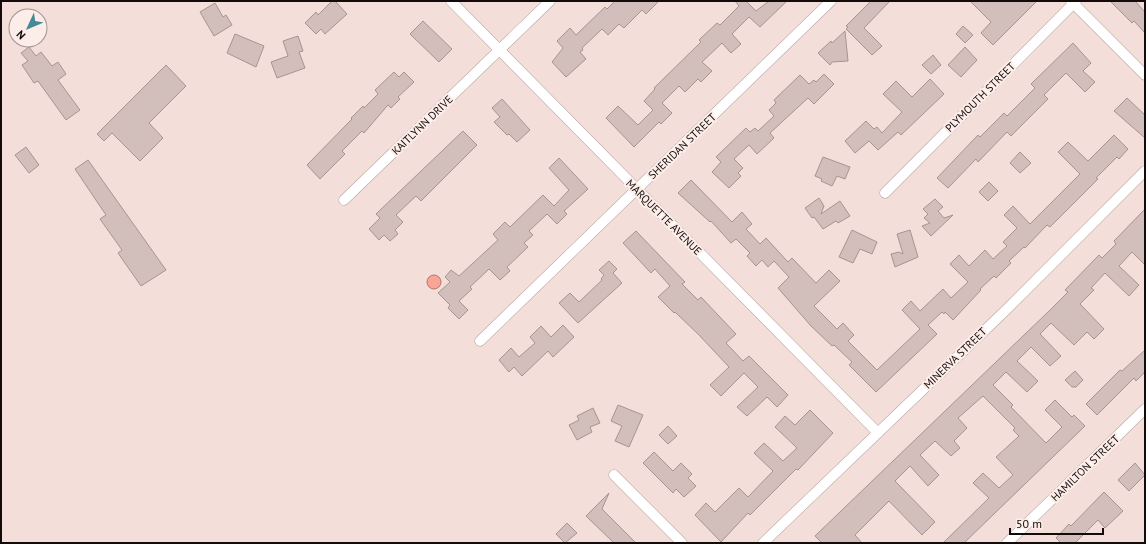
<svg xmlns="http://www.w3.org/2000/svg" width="1146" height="544" viewBox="0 0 1146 544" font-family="'PT Sans',sans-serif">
  <rect width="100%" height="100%" fill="#f3deda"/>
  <path fill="#f9a595" stroke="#b4776b" d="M427 282a7 7 0 1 1 14 0a7 7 0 1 1-14 0Z"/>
  <path fill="#d2beba" stroke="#a79490" d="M332,1H335L347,14L325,34L321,29L316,34L305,23L316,12L318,15Z
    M615,1H659L646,14L642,10L624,28L619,24L608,35L602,29L582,48L583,50L580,52L586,59L566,77L552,62L563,48L557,41L570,28L576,35L605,7L607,9Z
    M735,1H746L756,11L769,1H787L760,27L749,17L732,34L741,44L731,53L722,43L702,62L712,71L701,82L698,79L685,92L679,86L662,103L672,113L661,124L659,122L634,147L606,118L618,106L638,125L653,110L644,101L655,89L654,88L701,42L699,40L717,23L720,25L739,6Z
    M871,1H890L864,28L882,46L872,55L846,29L848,27L846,26Z
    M970,1H1037L993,45L981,33L991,22Z
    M1110,1H1135L1145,12V33L1134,21L1132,23Z
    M215,3L223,17L226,15L232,25L214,36L200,12Z
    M423,21L452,49L439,62L410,34Z
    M963,26L973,35L965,43L956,34Z
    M845,31L848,61L832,62L830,65L818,53L831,41L832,43Z
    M235,34L264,46L256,67L227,53Z
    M298,36L303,51L299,52L305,68L277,78L271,62L288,56L283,41Z
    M1073,43L1091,63L1083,71L1095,82L1085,92L1066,73L1044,95L1048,99L1011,136L1007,132L978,162L976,159L948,188L937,178L978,135L980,137L1004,113L1007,116L1035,88L1031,84Z
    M29,47L36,56L41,52L52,66L58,62L66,74L58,80L80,110L66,120L38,81L34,83L22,65L28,61L21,53Z
    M965,47L977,60L961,77L948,65Z
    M933,55L941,65L931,74L922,65Z
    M166,65L186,86L149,123L163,138L140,161L112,133L104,141L97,134Z
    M394,72L399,77L404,72L414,82L398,97L400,99L391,108L388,105L364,133L362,131L342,151L345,154L320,179L307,165L352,119L351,118L363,106L364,108L378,94L375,90Z
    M824,74L834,84L814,104L808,98L770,133L774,138L757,154L749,145L734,159L743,168L738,173L741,176L729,188L712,172L721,162L716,157L746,128L750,132L755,128L758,131L774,116L769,110L776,103L774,100L800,75L809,84L814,80L816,82Z
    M930,79L944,94L901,135L898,132L878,150L869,141L855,153L845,141L866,121L874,129L877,127L882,133L902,112L883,94L896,81L912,97Z
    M1127,98L1145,115V138L1114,111Z
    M502,99L530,130L517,142L509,134L507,135L494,122L500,117L492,108Z
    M463,131L477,145L421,201L416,196L396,215L403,222L395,230L398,234L390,241L384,235L379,240L369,229L380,218L376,214Z
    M1114,135L1128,149L1119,159L1117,157L1096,178L1098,179L1050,227L1047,225L1025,248L1024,247L1009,261L1011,263L996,278L994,276L980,289L981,290L953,320L945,312L944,314L942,312L928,325L937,334L876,392L849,365L852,362L834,345L832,346L811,326L778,288L789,277L774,261L768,267L762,260L756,266L747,256L750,253L736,239L731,243L711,221L710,222L678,193L691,180L732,222L742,212L752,224L746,229L760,244L766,238L788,262L792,258L816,283L829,270L840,281L814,306L837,329L843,323L854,335L848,341L877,370L920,329L902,310L911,301L920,311L943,289L951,298L968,282L950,264L959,255L969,266L985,250L993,259L1007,246L1003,242L1017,228L1004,215L1013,206L1030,224L1080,174L1058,152L1068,142L1088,161Z
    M26,147L39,165L29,173L15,155Z
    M1020,152L1031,163L1020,173L1010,163Z
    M823,157L850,167L845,179L837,176L832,186L821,181L822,179L815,176Z
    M559,158L588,189L564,211L567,214L557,224L547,214L529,231L533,235L524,243L528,247L507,267L510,271L500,280L489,269L470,287L472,289L459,301L468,310L459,319L448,308L450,305L438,293L450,282L445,277L451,270L459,276L498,240L493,234L505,222L510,227L543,195L554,206L569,190L549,168Z
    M88,160L166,270L141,286L118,253L122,250L100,219L106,215L75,169Z
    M989,182L998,191L988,201L979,192Z
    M819,198L824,206L821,214L840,201L850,216L838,223L836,221L823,229L814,217L812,218L805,208Z
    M935,199L943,207L938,211L944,218L953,215L931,236L922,226L930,223L924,218L928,214L923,209Z
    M1145,209V265L1132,252L1119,266L1139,285L1129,296L1105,273L1091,288L1094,290L1080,304L1104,329L1094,339L1087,332L1074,345L1051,323L1040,334L1061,356L1050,366L1031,347L1017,361L1038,381L1027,392L1006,372L993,385L1013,405L1011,407L1046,443L1062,427L1045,410L1055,400L1072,417L1074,415L1085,426L964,543H943L989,498L973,483L983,473L999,488L1013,475L996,457L1019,436L1013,430L1015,428L983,396L958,418L967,428L954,441L960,448L951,456L935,441L920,455L939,475L928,486L910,466L895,481L935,522L922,535L889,501L855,535L862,543H822L815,536L1049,311L1068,292L1065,290L1099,255L1102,258L1116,244L1114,241Z
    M852,230L877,242L872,254L860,249L853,263L839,257Z
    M910,230L918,257L895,267L891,254L899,252L903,254L897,234Z
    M636,231L685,282L682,284L698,300L701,297L736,334L726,343L743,361L749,356L788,395L777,407L767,397L747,416L737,407L758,387L744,373L721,396L710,385L729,367L699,335L675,312L674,313L658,297L670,286L655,269L651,273L623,243Z
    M609,261L617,269L613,273L622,283L578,323L559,303L570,293L579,302L602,280L601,279L604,275L599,270Z
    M563,325L574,337L553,357L548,351L522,376L514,367L509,372L499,360L511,348L519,357L535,343L530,337L541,326L551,337Z
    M1145,350V372L1136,381L1134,378L1097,415L1086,404L1120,370L1122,371Z
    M1075,371L1083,380L1076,387H1072L1065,380Z
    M618,405L643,415L629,447L615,441L622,426L611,421Z
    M593,408L600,423L590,427L592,432L577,440L569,425L579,420L577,416Z
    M810,410L833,433L798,470L796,469L750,515L748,513L721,542L695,515L706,503L715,512L739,488L748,497L773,471L754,453L764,443L783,461L797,448L775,427L785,416L795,425Z
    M668,426L677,436L668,444L659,435Z
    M654,452L673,471L681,463L692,474L688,478L696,486L684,497L676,489L673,493L643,463Z
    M1135,463L1145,475L1129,491L1118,480Z
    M1104,492L1123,511L1105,528L1098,520L1075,543H1061L1056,538L1069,524L1071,526Z
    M609,493L602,509L636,543H614L586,516Z
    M567,523L577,533L565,543L556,534Z"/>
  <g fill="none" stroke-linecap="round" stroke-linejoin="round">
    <g stroke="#b5a29e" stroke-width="11">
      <path id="street" d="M451,1L878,433
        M1071,1L1145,75
        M885,193L1076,1
        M344,200L550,1
        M480,341L831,1
        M614,475L682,543
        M763,543L1007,309L1145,171
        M1007,543L1145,409"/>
    </g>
    <use href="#street" stroke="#fff" stroke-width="10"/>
  </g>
  <g text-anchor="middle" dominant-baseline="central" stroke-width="4" stroke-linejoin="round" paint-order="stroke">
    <g font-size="11" fill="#120b0a" stroke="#fdede9">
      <text transform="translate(980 97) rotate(-45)">PLYMOUTH STREET</text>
      <text transform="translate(422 125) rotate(-44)">KAITLYNN DRIVE</text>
      <text transform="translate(682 146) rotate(-44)">SHERIDAN STREET</text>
      <text transform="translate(664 217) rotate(45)">MARQUETTE AVENUE</text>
      <text transform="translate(955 358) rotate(-44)">MINERVA STREET</text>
      <text transform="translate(1085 468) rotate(-44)">HAMILTON STREET</text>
    </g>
  </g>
  <rect width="1146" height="544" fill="none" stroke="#120b0a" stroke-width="4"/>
  <g transform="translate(28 28) rotate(226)"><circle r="19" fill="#fdede9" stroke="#9f9390"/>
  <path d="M0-3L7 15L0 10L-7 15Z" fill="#458a97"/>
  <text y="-6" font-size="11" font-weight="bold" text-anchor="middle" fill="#120b0a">N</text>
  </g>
  <path d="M1010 528v6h93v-6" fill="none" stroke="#120b0a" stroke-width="2"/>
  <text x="1016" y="528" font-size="12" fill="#120b0a" stroke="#fdede9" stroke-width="3" paint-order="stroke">50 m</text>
</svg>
